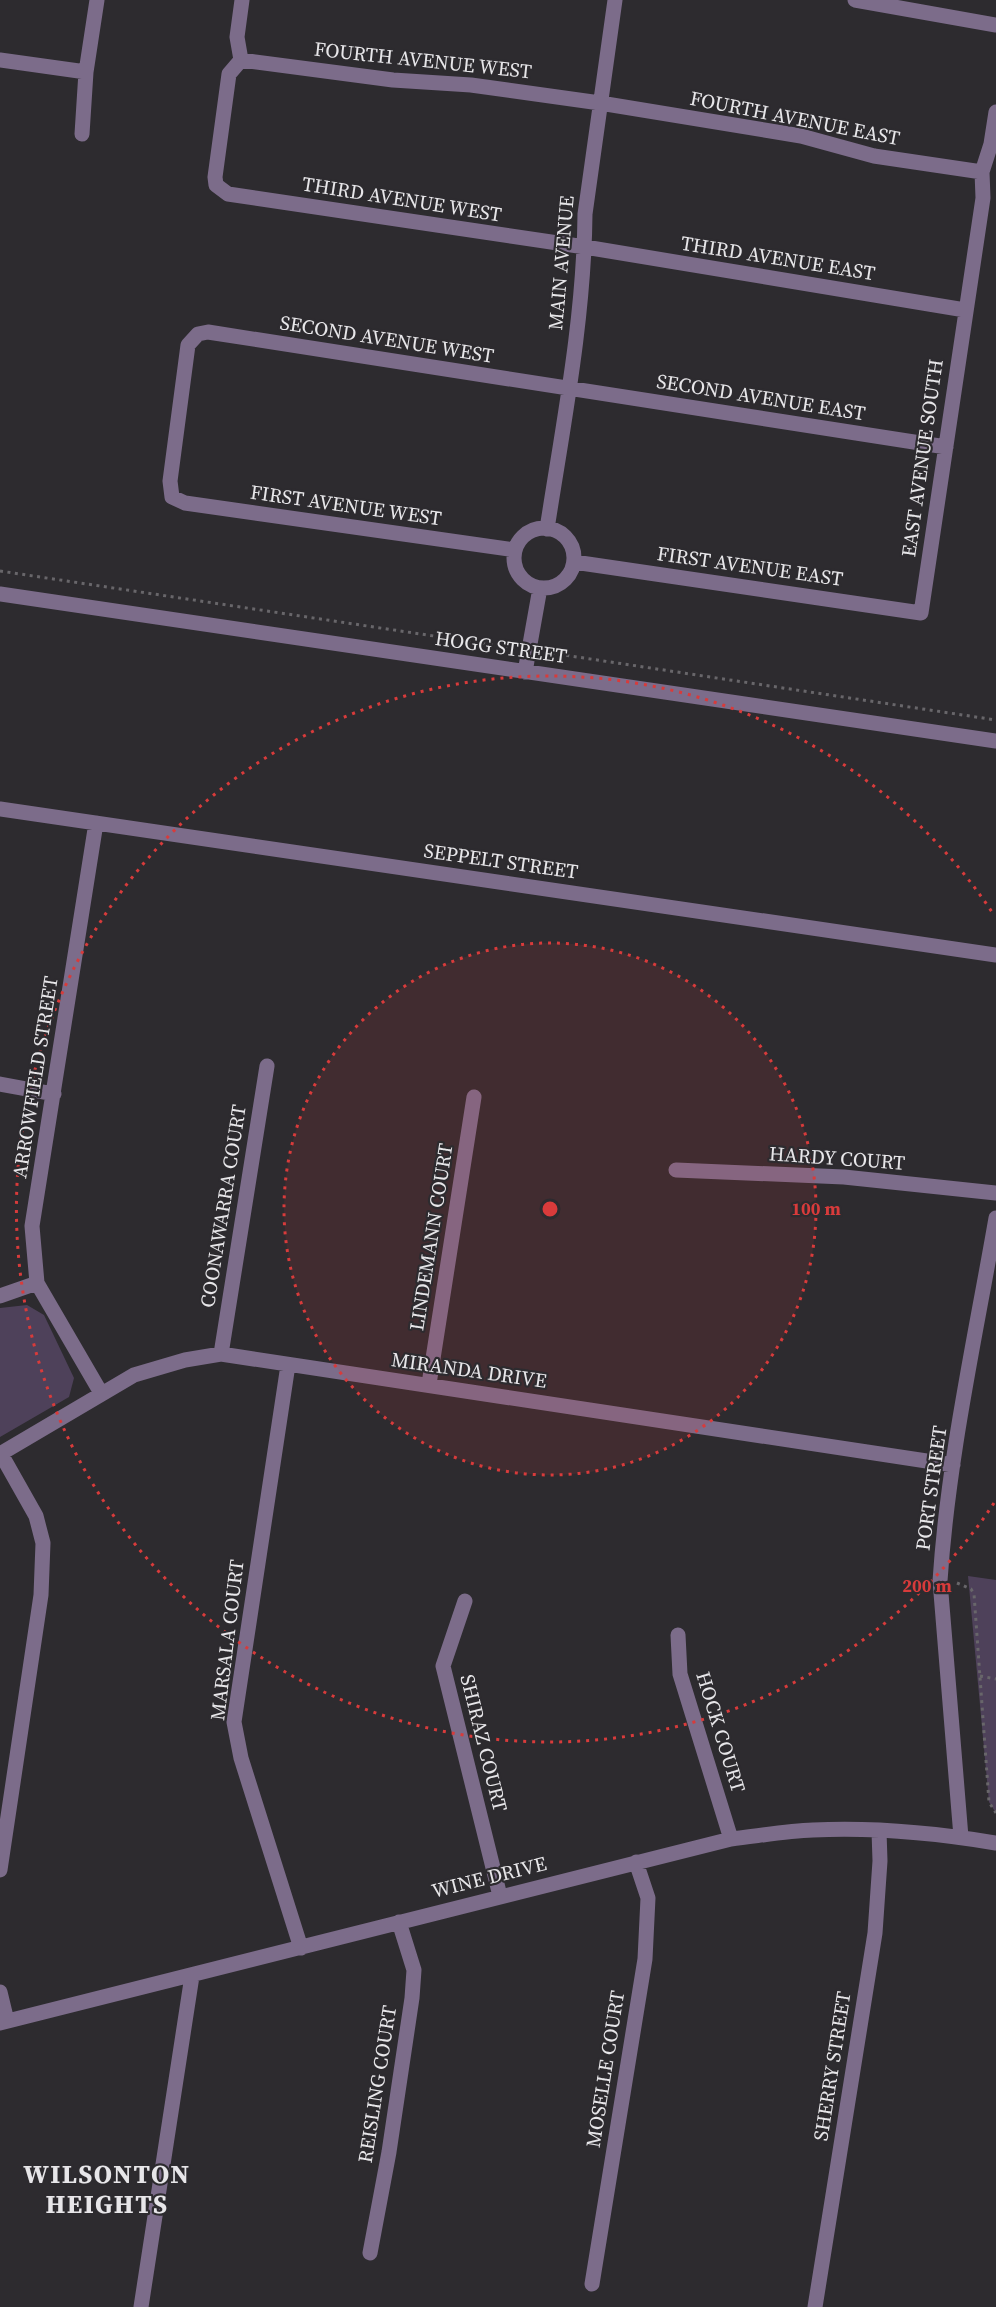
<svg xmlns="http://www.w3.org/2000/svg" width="996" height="2307" viewBox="0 0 996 2307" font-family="'Source Serif 4',serif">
  <rect width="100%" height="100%" fill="#2d2b2f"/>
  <path fill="#4e415a" d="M27,1305L44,1315L74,1378L69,1397L0,1437V1308Z
    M968,1576L996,1580V1813L989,1802Z"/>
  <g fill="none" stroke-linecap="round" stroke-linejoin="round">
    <path stroke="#68666a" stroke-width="3" stroke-dasharray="3 4.5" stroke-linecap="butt" d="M0,571L514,648
      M544,652L996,720
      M957,1583L971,1589L974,1594L989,1802L996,1813
      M980,1676L996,1679"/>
    <path stroke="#7c6c8a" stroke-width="15" d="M242,0L237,37L241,60L229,74L215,177L216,185L228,194L585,247L965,310
      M855,0L996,25
      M0,60L86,72
      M241,60L393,80L471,85L600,103L801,136L874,156L982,172
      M82,134L86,72L97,0
      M514 558a30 30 0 1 1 60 0a30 30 0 1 1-60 0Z
      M547,529C563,425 584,320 585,214L615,0
      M515,550L185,503L172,497L170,481L188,345L198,334L208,332L946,447
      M574,562L921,613L983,198L982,172L991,144L996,112
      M0,594L996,741
      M525,672L540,588
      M0,809L996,955
      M96,823L32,1226L37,1283L101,1393
      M0,1084L54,1094
      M676,1170L844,1177L996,1193
      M0,1296L37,1283
      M221,1354L267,1066
      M288,1365L234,1722L241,1758L301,1948
      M429,1384L474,1097
      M0,1454L134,1375L185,1360L221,1354L953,1465
      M465,1601L443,1666L500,1896
      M678,1635L680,1674L731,1839
      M961,1837L940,1581C948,1459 975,1339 996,1218
      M0,1870L41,1595L43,1543L36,1516L1,1454
      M0,1992L7,2021
      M0,2023L731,1839C758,1836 786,1831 813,1830C874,1827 936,1833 996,1843
      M370,2253L389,2152L412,1998L414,1970L399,1922
      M592,2284L645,1959L648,1898L636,1862
      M141,2307L192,1976
      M815,2307L875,1933L880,1861L879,1831"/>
  </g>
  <circle cx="550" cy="1209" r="266" fill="#d83b3b" fill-opacity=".12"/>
  <g fill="none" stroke="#d83b3b" stroke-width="3" stroke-dasharray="3 6">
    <circle cx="550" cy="1209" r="266"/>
    <path d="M994 1503A533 533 0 1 1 994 915"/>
  </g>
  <g text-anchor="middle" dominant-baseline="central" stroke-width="4.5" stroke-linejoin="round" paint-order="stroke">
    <g font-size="20" fill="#e7e6e9" stroke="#2d2b2f">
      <text transform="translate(423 60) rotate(6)">FOURTH AVENUE WEST</text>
      <text transform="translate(795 118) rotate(11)">FOURTH AVENUE EAST</text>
      <text transform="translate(402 199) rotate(9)">THIRD AVENUE WEST</text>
      <text transform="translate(778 258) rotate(9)">THIRD AVENUE EAST</text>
      <text transform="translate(561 263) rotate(-85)">MAIN AVENUE</text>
      <text transform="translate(387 339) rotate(9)">SECOND AVENUE WEST</text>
      <text transform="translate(761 397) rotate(9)">SECOND AVENUE EAST</text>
      <text transform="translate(922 458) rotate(-82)">EAST AVENUE SOUTH</text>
      <text transform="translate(346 505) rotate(8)">FIRST AVENUE WEST</text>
      <text transform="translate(750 566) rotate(8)">FIRST AVENUE EAST</text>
      <text transform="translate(501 647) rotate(8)">HOGG STREET</text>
      <text transform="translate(501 861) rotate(8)">SEPPELT STREET</text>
      <text transform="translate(35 1077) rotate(-81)">ARROWFIELD STREET</text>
      <text transform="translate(837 1158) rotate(4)">HARDY COURT</text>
      <text transform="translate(223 1206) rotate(-81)">COONAWARRA COURT</text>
      <text transform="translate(431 1237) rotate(-81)">LINDEMANN COURT</text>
      <text transform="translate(469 1370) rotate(8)">MIRANDA DRIVE</text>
      <text transform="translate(931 1488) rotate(-82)">PORT STREET</text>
      <text transform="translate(227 1640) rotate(-83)">MARSALA COURT</text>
      <text transform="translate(721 1732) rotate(73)">HOCK COURT</text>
      <text transform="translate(484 1743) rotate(76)">SHIRAZ COURT</text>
      <text transform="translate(489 1877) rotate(-14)">WINE DRIVE</text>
      <text transform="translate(832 2066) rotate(-81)">SHERRY STREET</text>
      <text transform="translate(605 2069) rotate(-81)">MOSELLE COURT</text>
      <text transform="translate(377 2084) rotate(-81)">REISLING COURT</text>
    </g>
    <g font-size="26" font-weight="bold" letter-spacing="1.5" fill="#e7e6e9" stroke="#2d2b2f">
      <text x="107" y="2174">WILSONTON<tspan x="107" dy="30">HEIGHTS</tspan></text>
    </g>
  </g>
  <circle cx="550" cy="1209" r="9" fill="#d83b3b" stroke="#2d2b2f" stroke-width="3"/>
  <g font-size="18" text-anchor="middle" font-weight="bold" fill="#d83b3b" stroke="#2d2b2f" stroke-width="4.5" stroke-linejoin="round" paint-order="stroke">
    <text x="816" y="1215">100 m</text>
    <text x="927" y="1592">200 m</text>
  </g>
</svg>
